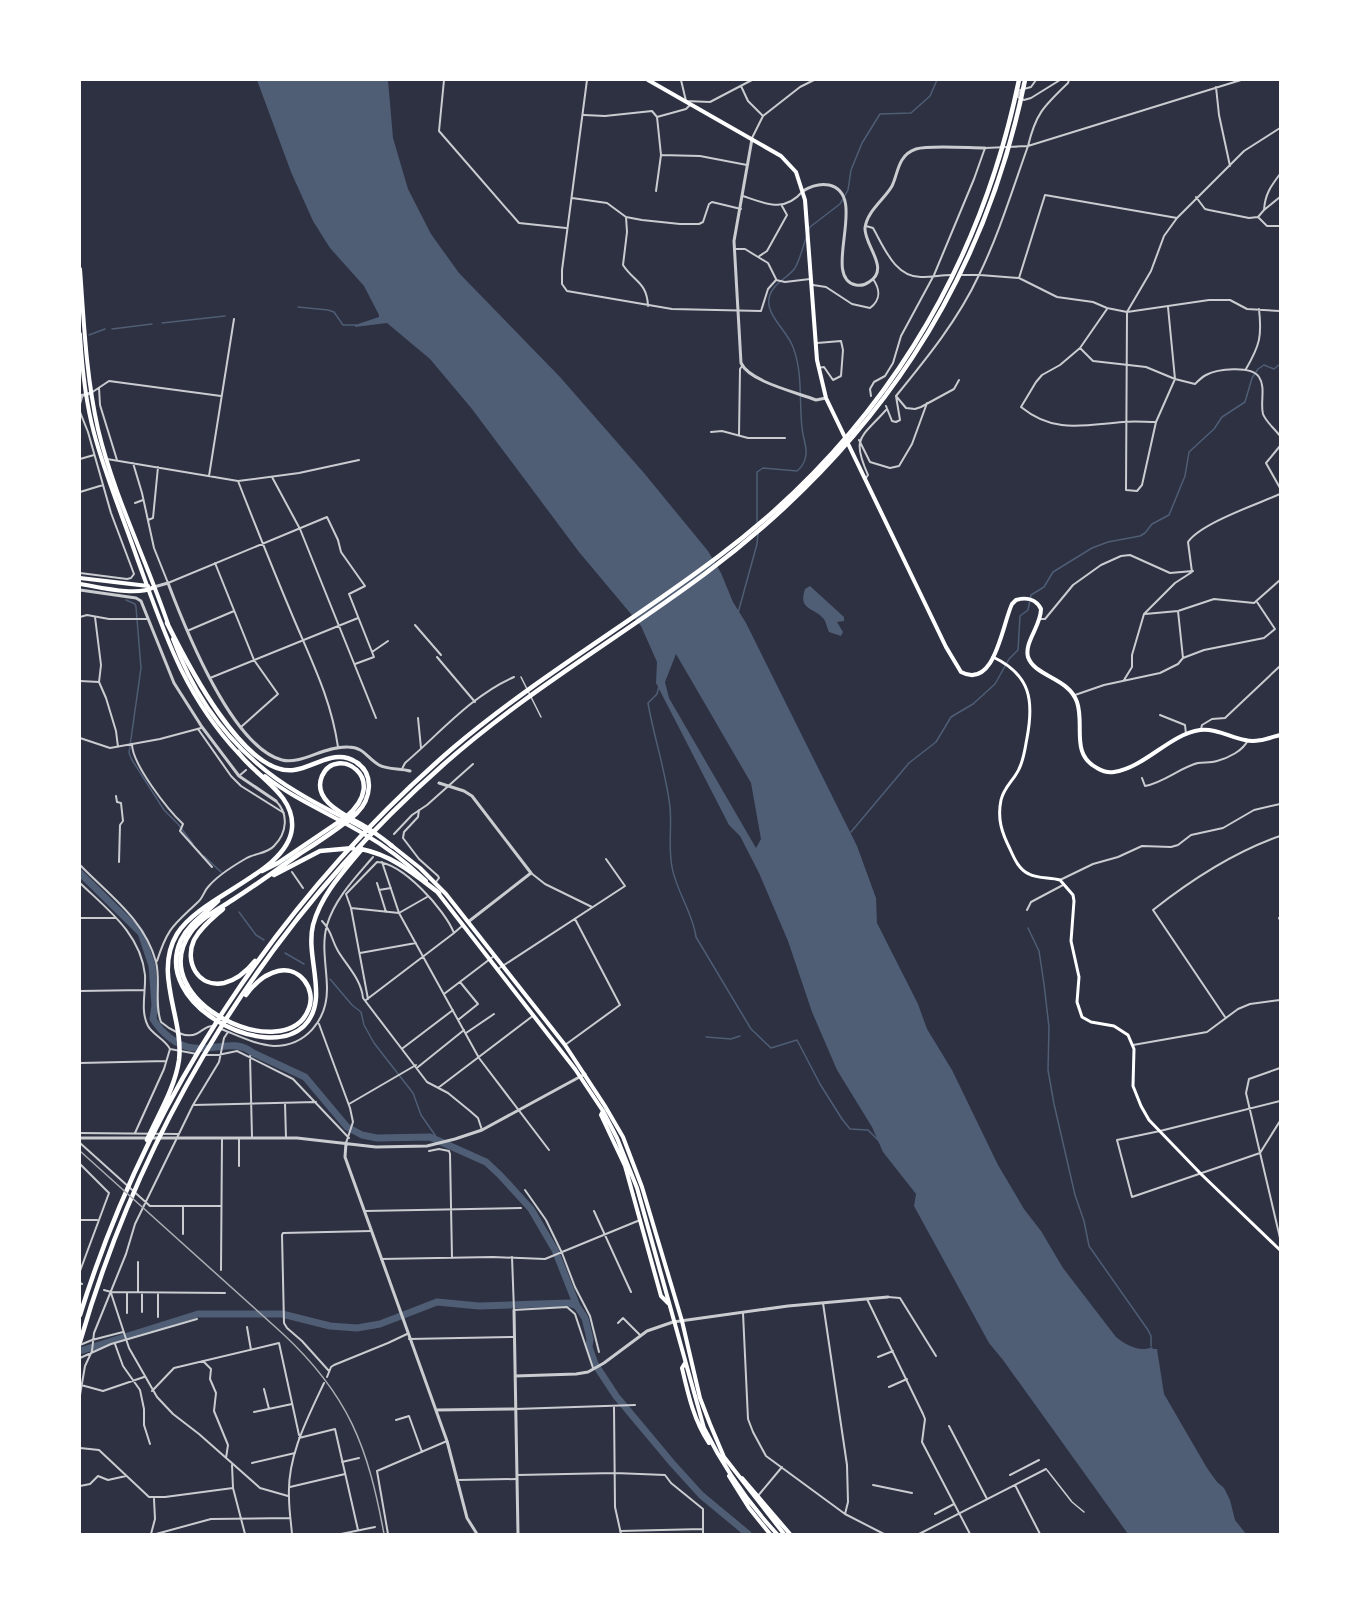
<svg xmlns="http://www.w3.org/2000/svg" width="1360" height="1614" viewBox="0 0 1360 1614" font-family="'Work Sans',sans-serif">
  <rect width="100%" height="100%" fill="#2d3142"/>
  <path fill="#4f5d75" fill-rule="evenodd" d="M257,80H388L393,138L408,189L431,234L459,273L560,377L644,473L708,551L721,573L733,602L746,623L857,846L876,898L877,923L918,1004L927,1029L952,1070L998,1165L1024,1209L1041,1231L1063,1268L1116,1337C1126,1345 1140,1353 1152,1347L1153,1349H1157L1164,1394L1207,1468L1217,1482L1224,1488L1230,1500L1235,1520L1246,1534H1128L1003,1360L989,1343L914,1206L916,1194L883,1152L872,1127L837,1070L812,1012L788,941L759,873L740,836L729,825L656,683L657,662L641,626L579,552L472,409L430,359L387,323L355,327V325L379,317V315L364,286L330,248L313,221L291,172ZM676,654L751,783L761,839L756,848L669,698L665,682Z
    M810,586L844,617V621L837,622L843,632L841,636L829,632C827,628 826,621 823,618C813,607 798,610 805,589Z"/>
  <g fill="none" stroke-linecap="round" stroke-linejoin="round">
    <path stroke="#4f5d75" stroke-width="1.5" d="M809,230L810,227L840,204L848,190L851,170L862,143L880,114L911,113L930,96L937,80
      M298,307L328,310L334,312L343,325H356
      M162,323L225,316
      M112,329L152,324
      M89,335L105,329
      M757,522V472L763,468L797,471C802,467 805,462 806,455C807,446 803,438 802,428C799,401 803,373 793,347C788,332 766,315 769,299C771,284 787,279 795,268C800,259 803,247 806,238
      M126,600L135,604L136,607L141,668L129,753L132,760L164,810L178,824L193,844
      M738,613L757,544L758,533
      M659,686L657,694L648,703C654,738 666,772 670,807C672,827 668,847 672,867C676,891 693,913 696,937L751,1029L771,1048L797,1040L820,1084L842,1119L850,1129L868,1130L879,1141
      M851,832L909,763L936,742L951,717L973,704L995,684L1009,659L1018,650L1020,616L1028,610L1031,595L1044,587L1053,572L1092,548L1108,542L1140,536L1145,533L1152,524L1169,515L1185,476L1189,452L1214,429L1222,417L1245,402L1252,378L1258,369L1264,365L1274,369L1280,364
      M204,856L221,872
      M239,912L256,935L264,940
      M1028,928L1039,951L1044,984L1049,1027L1048,1070L1054,1104L1075,1195L1084,1221L1089,1246L1148,1330L1151,1336V1346
      M285,953L304,964
      M330,979L352,1005L361,1012L364,1025L374,1043L413,1093L421,1115L435,1135L437,1140
      M706,1037L731,1039L740,1036"/>
    <path stroke="#4f5d75" stroke-width="7" d="M80,873L141,933L152,966L155,1005L153,1019C161,1032 177,1047 194,1048C215,1051 235,1038 253,1053L305,1077L347,1127L362,1135L377,1138L430,1137L486,1162L500,1175L531,1209L555,1250L577,1306L585,1318L590,1339L589,1347L595,1364L616,1396L672,1463L701,1495L748,1534
      M80,1351L198,1314H282L330,1326L357,1328L380,1324L437,1302L479,1306L569,1303L577,1306"/>
    <path stroke="#caccd0" stroke-width="1.5" d="M521,677L541,717
      M1047,1470L1072,1502L1084,1512"/>
    <path stroke="#caccd0" stroke-width="2" d="M444,80L439,131L519,223L566,228
      M587,80L562,270V284L567,291L672,309L761,311L768,289L776,280L785,282L810,279
      M681,80L686,101L710,102L752,80
      M1036,80L1031,87L1020,90L1018,97L1024,100L1031,98L1060,80
      M741,86L748,101L763,116
      M1216,87L1219,115L1230,166
      M584,115L605,116L652,111L657,117L686,109L691,104
      M752,138L763,116L800,87L814,80
      M661,155L700,156L747,165
      M656,191L661,155L657,117
      M743,196C767,204 784,213 803,191
      M1196,197L1205,209L1209,210L1249,218L1258,217L1267,226H1280
      M572,198L607,203L626,217L642,220L680,224H699L703,222L709,204L712,202L741,209
      M1264,210L1280,197
      M626,217L627,232L623,265C634,282 647,282 648,306
      M1258,217L1264,210C1265,194 1271,186 1280,174
      M866,226L873,228C884,247 895,278 922,277C932,277 942,275 951,275
      M736,249H745L758,257L767,251L787,215L782,206
      M758,257L768,263L776,279
      M960,275H980L1019,278L1057,297L1093,302L1107,308L1127,312L1209,300H1230L1247,309L1280,311
      M1019,278L1045,195L1177,218
      M813,285L826,287L852,304L870,308C881,300 880,289 873,279
      M1168,307L1175,379L1156,422L1142,485L1137,491L1126,490L1127,312L1151,271L1164,236L1177,218L1244,151L1280,128
      M1107,309L1080,348L1060,365L1042,375L1036,382L1021,407C1054,434 1084,425 1123,422C1134,421 1145,422 1156,422
      M817,343L841,341L843,350L841,376L833,380L824,367L818,368
      M1080,348L1093,361L1146,367L1175,379L1195,384C1198,381 1202,377 1206,375C1217,369 1251,365 1259,377C1266,387 1260,403 1263,414C1266,422 1275,429 1280,436
      M1246,369C1260,345 1262,336 1259,309
      M99,388L100,405L117,460
      M91,393L109,381L221,396
      M871,396L870,389L874,382L885,376L893,363L901,336L934,275L974,179L985,148L1028,146L1241,80
      M896,396L906,408L915,409L921,407L954,389L959,380
      M80,404L82,397
      M886,406L892,421L896,422L900,420L896,396C927,358 958,320 979,275C999,234 1013,188 1028,146C1036,113 1044,106 1068,83L1069,80
      M80,412L88,432L111,513L134,574L131,578L127,579L80,573
      M711,432L722,431L748,438H785
      M739,435L740,369L742,366
      M859,440L870,462L890,468L899,466L912,444L927,403
      M1280,446L1266,463L1280,488
      M80,459L94,455
      M107,459L238,481L299,473L359,460
      M133,463L142,493L154,548L168,583L327,517L338,540L341,552L365,586L349,594L374,657L355,664
      M209,476L234,319
      M272,477L300,529L376,718
      M866,478L868,475C851,437 861,438 886,410
      M238,481C256,527 274,572 293,617C312,662 331,699 338,747
      M80,492L103,485
      M135,503L143,500
      M148,520L153,518L158,467
      M215,563L254,660L278,694L241,727
      M80,590V617
      M1178,611L1183,658
      M1145,614L1178,611L1214,599L1254,603L1280,580
      M80,617L87,615L109,619H148
      M95,617L101,665L99,682L106,698L116,731L118,747
      M1041,619H1045L1073,585L1101,565L1121,556L1130,555L1170,573L1193,571
      M415,625L441,655
      M187,631L234,611
      M372,652L388,641
      M437,657L475,702
      M210,678L358,618
      M1124,680L1132,667V655L1144,614L1175,583L1192,572L1188,542C1201,523 1258,504 1280,494
      M80,681L99,682
      M1075,695L1104,685L1160,673L1178,664L1183,658L1204,650L1264,638L1275,629L1257,602
      M1160,715L1185,725L1186,734
      M418,718L421,748
      M198,729L231,776L241,786L284,813
      M1201,729L1202,725L1212,719L1225,718L1280,666
      M80,738L110,748L160,739L201,728
      M132,744C132,764 168,810 183,824L180,831L212,867
      M402,769L405,763C439,734 472,695 514,677
      M239,776L246,770
      M1142,778L1145,786C1165,782 1179,768 1198,763C1204,762 1211,763 1217,761C1228,758 1243,751 1248,740
      M116,796L117,802L121,803L123,821L120,825L119,862
      M419,810L418,817L404,832L403,838L419,859L438,876L439,878L436,882
      M394,834L412,815L427,805L473,764
      M382,862L399,913L479,1058L549,1150
      M80,865C109,895 145,920 156,962C161,981 154,1004 161,1022C169,1029 185,1039 196,1034C203,1031 205,1026 213,1026
      M292,872L303,888
      M531,873L545,884L592,907
      M1060,880L1093,864L1118,857L1142,846L1171,847L1178,845L1191,835L1223,828L1254,810L1280,804
      M80,883C107,909 141,934 145,975C146,991 140,1011 148,1026C153,1035 165,1039 170,1049L164,1069L135,1133
      M377,883L386,912
      M379,890L391,888
      M346,894L377,862C403,863 445,910 454,933L462,926
      M346,894L351,908L368,999
      M351,908L399,913L427,897
      M1027,910L1031,902L1063,885
      M80,918H116
      M1279,918L1280,920
      M322,921C332,931 331,939 338,951C347,966 361,979 363,998L427,1082L448,1093L470,1111L478,1118L482,1130
      M360,953L416,943
      M157,961C168,927 173,926 198,902C203,898 204,891 208,887C217,876 233,866 245,859C254,853 267,854 274,846C287,833 289,814 276,801
      M498,969L625,886L606,859
      M80,991L144,990
      M444,994L494,956
      M366,1000L454,933
      M1225,1017L1153,910C1191,880 1234,852 1280,836
      M458,1020L478,1004L460,982
      M319,1024L350,1108L353,1122L346,1143
      M221,1029C237,1035 256,1045 274,1046C306,1046 327,1020 327,989C327,968 321,946 327,925C335,898 356,877 373,857
      M466,1033L494,1014
      M565,1045L620,1005L575,919
      M1133,1045L1207,1032L1238,1009L1250,1004L1280,1000
      M403,1048L453,1010
      M170,1049L197,1054
      M205,1055H218L237,1051L293,1079L349,1138
      M250,1056L252,1137
      M80,1063L166,1061
      M418,1067L464,1030
      M1280,1068L1249,1079L1246,1093L1280,1238
      M438,1088L534,1015
      M1280,1101L1160,1131L1117,1140L1132,1197L1260,1153L1280,1121
      M285,1103L286,1138
      M349,1104L416,1065
      M193,1105L316,1102
      M80,1133L178,1134
      M239,1138V1166
      M80,1143L150,1206H221
      M429,1151L439,1149L449,1151L450,1154L452,1258
      M80,1164L109,1193L80,1271
      M525,1190L546,1220L562,1253L575,1287L590,1316L599,1352
      M365,1211L521,1208
      M594,1211L631,1292
      M80,1220H97
      M183,1234V1206
      M512,1257L514,1310L567,1307L575,1314L593,1368
      M381,1259L493,1257L545,1259L640,1220
      M221,1270L222,1138
      M80,1283L82,1284
      M104,1290L111,1292L225,1293
      M138,1292V1262
      M111,1293L129,1348L157,1397L173,1414L199,1434L260,1488L288,1496
      M888,1297L900,1298L936,1356
      M867,1299L923,1414L925,1419L922,1442L970,1534
      M823,1303L847,1465L848,1502L845,1514
      M142,1312V1293
      M127,1313V1293
      M743,1313L748,1419L753,1432L766,1456L845,1514L884,1534
      M158,1317V1293
      M618,1323L623,1318L640,1335
      M247,1327L251,1350
      M409,1339L514,1337
      M115,1344L123,1366L140,1390L144,1409V1425L150,1444
      M80,1345L92,1340L123,1332
      M878,1357L893,1351
      M80,1358L111,1344L197,1319
      M203,1361L211,1369L210,1379L216,1393L214,1411L228,1445L226,1458
      M329,1371L302,1341L287,1328L284,1323L282,1235L283,1233L371,1231
      M327,1377L331,1367L334,1365L388,1343L407,1334
      M81,1385L103,1391L144,1377
      M889,1387L907,1379
      M264,1389L269,1409
      M152,1391L174,1368L279,1343L299,1435
      M80,1395L85,1366L92,1351L94,1333L126,1254L135,1224L193,1105L219,1062L224,1038L228,1032
      M614,1407L615,1507L621,1534
      M515,1409L635,1405
      M254,1412L292,1404
      M396,1420L409,1416L422,1452
      M949,1426L987,1499
      M299,1438L335,1429L358,1530
      M80,1448L99,1450L149,1497H165L233,1488
      M342,1462L359,1458
      M252,1463L295,1453
      M232,1465L233,1488L245,1534
      M517,1475L615,1473L665,1475L671,1483L703,1509V1534
      M1010,1475L1039,1460
      M457,1480L517,1479
      M873,1485L912,1493
      M1015,1485L1040,1534
      M80,1486L90,1484L98,1476L108,1480L126,1476
      M290,1487L345,1474
      M757,1497L782,1467
      M935,1514L954,1504
      M620,1531L703,1529
      M151,1534L155,1519L154,1499
      M156,1534L211,1519L290,1518
      M292,1534C291,1522 289,1510 289,1497C287,1457 307,1419 324,1383
      M341,1534L375,1527
      M388,1534L377,1471L447,1441
      M919,1534L1046,1469"/>
    <path stroke="#caccd0" stroke-width="3" d="M752,139L734,241L741,363C750,382 796,392 816,400L826,398
      M803,191C811,186 819,183 829,185C870,194 820,278 856,285C861,286 865,285 869,282C891,269 864,245 865,228C867,211 884,200 892,186C896,178 897,168 902,160C905,155 910,151 916,149C929,145 969,148 985,148
      M80,396L91,393
      M154,587L168,583C185,628 232,747 282,760C301,765 324,746 348,747C364,747 367,758 379,765C388,770 400,768 410,771
      M80,590L136,598L141,601L174,683L202,727L239,776L276,801
      M439,783L464,791L472,796L531,873L468,922
      M80,1138H297L376,1147L427,1146L455,1139L482,1130L585,1074
      M346,1143L345,1157L447,1441L467,1518L477,1534
      M514,1310L518,1534
      M515,1376L576,1374L588,1372L604,1363L647,1331L673,1322L788,1306L888,1297
      M436,1410L515,1409"/>
    <path stroke="#fff" stroke-width="3" d="M993,657C1031,675 1034,701 1027,738C1025,748 1024,759 1019,769C1014,780 1004,787 1001,800C997,819 1002,833 1010,849C1014,858 1019,870 1029,874C1038,879 1050,877 1060,880L1073,895L1074,901L1071,941L1079,977L1077,1002L1082,1017L1091,1022L1114,1026L1128,1035L1134,1049L1133,1086L1141,1106L1149,1120L1201,1174L1280,1250"/>
    <path stroke="#fff" stroke-width="4" d="M648,80L781,156L796,172L805,200L817,360L826,398L946,647L961,672C995,690 1002,625 1012,604L1016,600C1026,597 1036,599 1041,609C1041,626 1024,642 1028,657C1035,677 1068,677 1077,702C1085,725 1070,754 1097,768C1102,771 1108,773 1114,772C1144,768 1170,734 1200,730C1215,728 1230,737 1245,740C1257,743 1269,738 1280,735"/>
    <path stroke="#fff" stroke-width="4" d="M80,269C84,323 86,376 98,429C114,496 146,559 168,624
      M80,334C82,368 85,400 94,433C105,475 123,517 137,558C164,632 183,694 239,754
      M80,578L148,586
      M80,584C99,587 138,597 154,587
      M173,639C197,704 238,757 297,792C321,807 346,818 370,832
      M265,776C295,800 331,814 364,834C387,847 407,863 426,881
      M391,845L420,868L446,894L565,1045L605,1106L623,1137L642,1187L682,1321L700,1398L710,1424L724,1457L784,1534
      M438,893L575,1069L603,1111L617,1138L637,1188L704,1428C723,1466 748,1503 777,1534
      M603,1111L601,1115L625,1166L661,1296L668,1303
      M685,1363L682,1368C688,1394 694,1421 709,1443
      M729,1476L749,1508L770,1534
      M742,1478L790,1534"/>
    <path stroke="#fff" stroke-width="4.5" d="M167,623C186,661 244,777 294,770C315,767 335,748 356,762C375,774 371,799 357,813C339,829 318,842 298,855C276,870 256,885 234,899C219,909 202,917 191,932C141,1001 288,1069 309,1008C316,989 300,966 278,971C265,974 254,984 246,995
      M361,849C392,855 414,874 439,893
      M262,871L278,863L346,817C392,778 336,744 322,776C311,802 348,816 366,827C375,833 384,839 392,846
      M274,875L320,851L353,848
      M218,901C205,914 189,923 181,940C151,1004 266,1063 304,1026C330,1000 305,958 313,925C321,895 343,872 362,849
      M223,909C213,918 201,927 194,940C184,962 198,988 224,983C237,980 247,971 255,961
      M147,1140C158,1115 175,1088 179,1060C184,1018 153,974 177,934C201,895 288,873 292,828C295,794 255,776 238,752
      M80,1315C148,1097 280,897 453,748C537,677 632,622 719,556C878,437 979,273 1019,80
      M80,1342C144,1120 270,918 443,765C525,692 619,638 706,573C874,447 983,287 1025,80"/>
    <path stroke="#abadb3" stroke-width="1.5" d="M80,1151L282,1333C349,1395 368,1447 384,1534"/>
  </g>
  <rect width="1360" height="1614" fill="none" stroke="#ffffff" stroke-width="162"/>
</svg>
